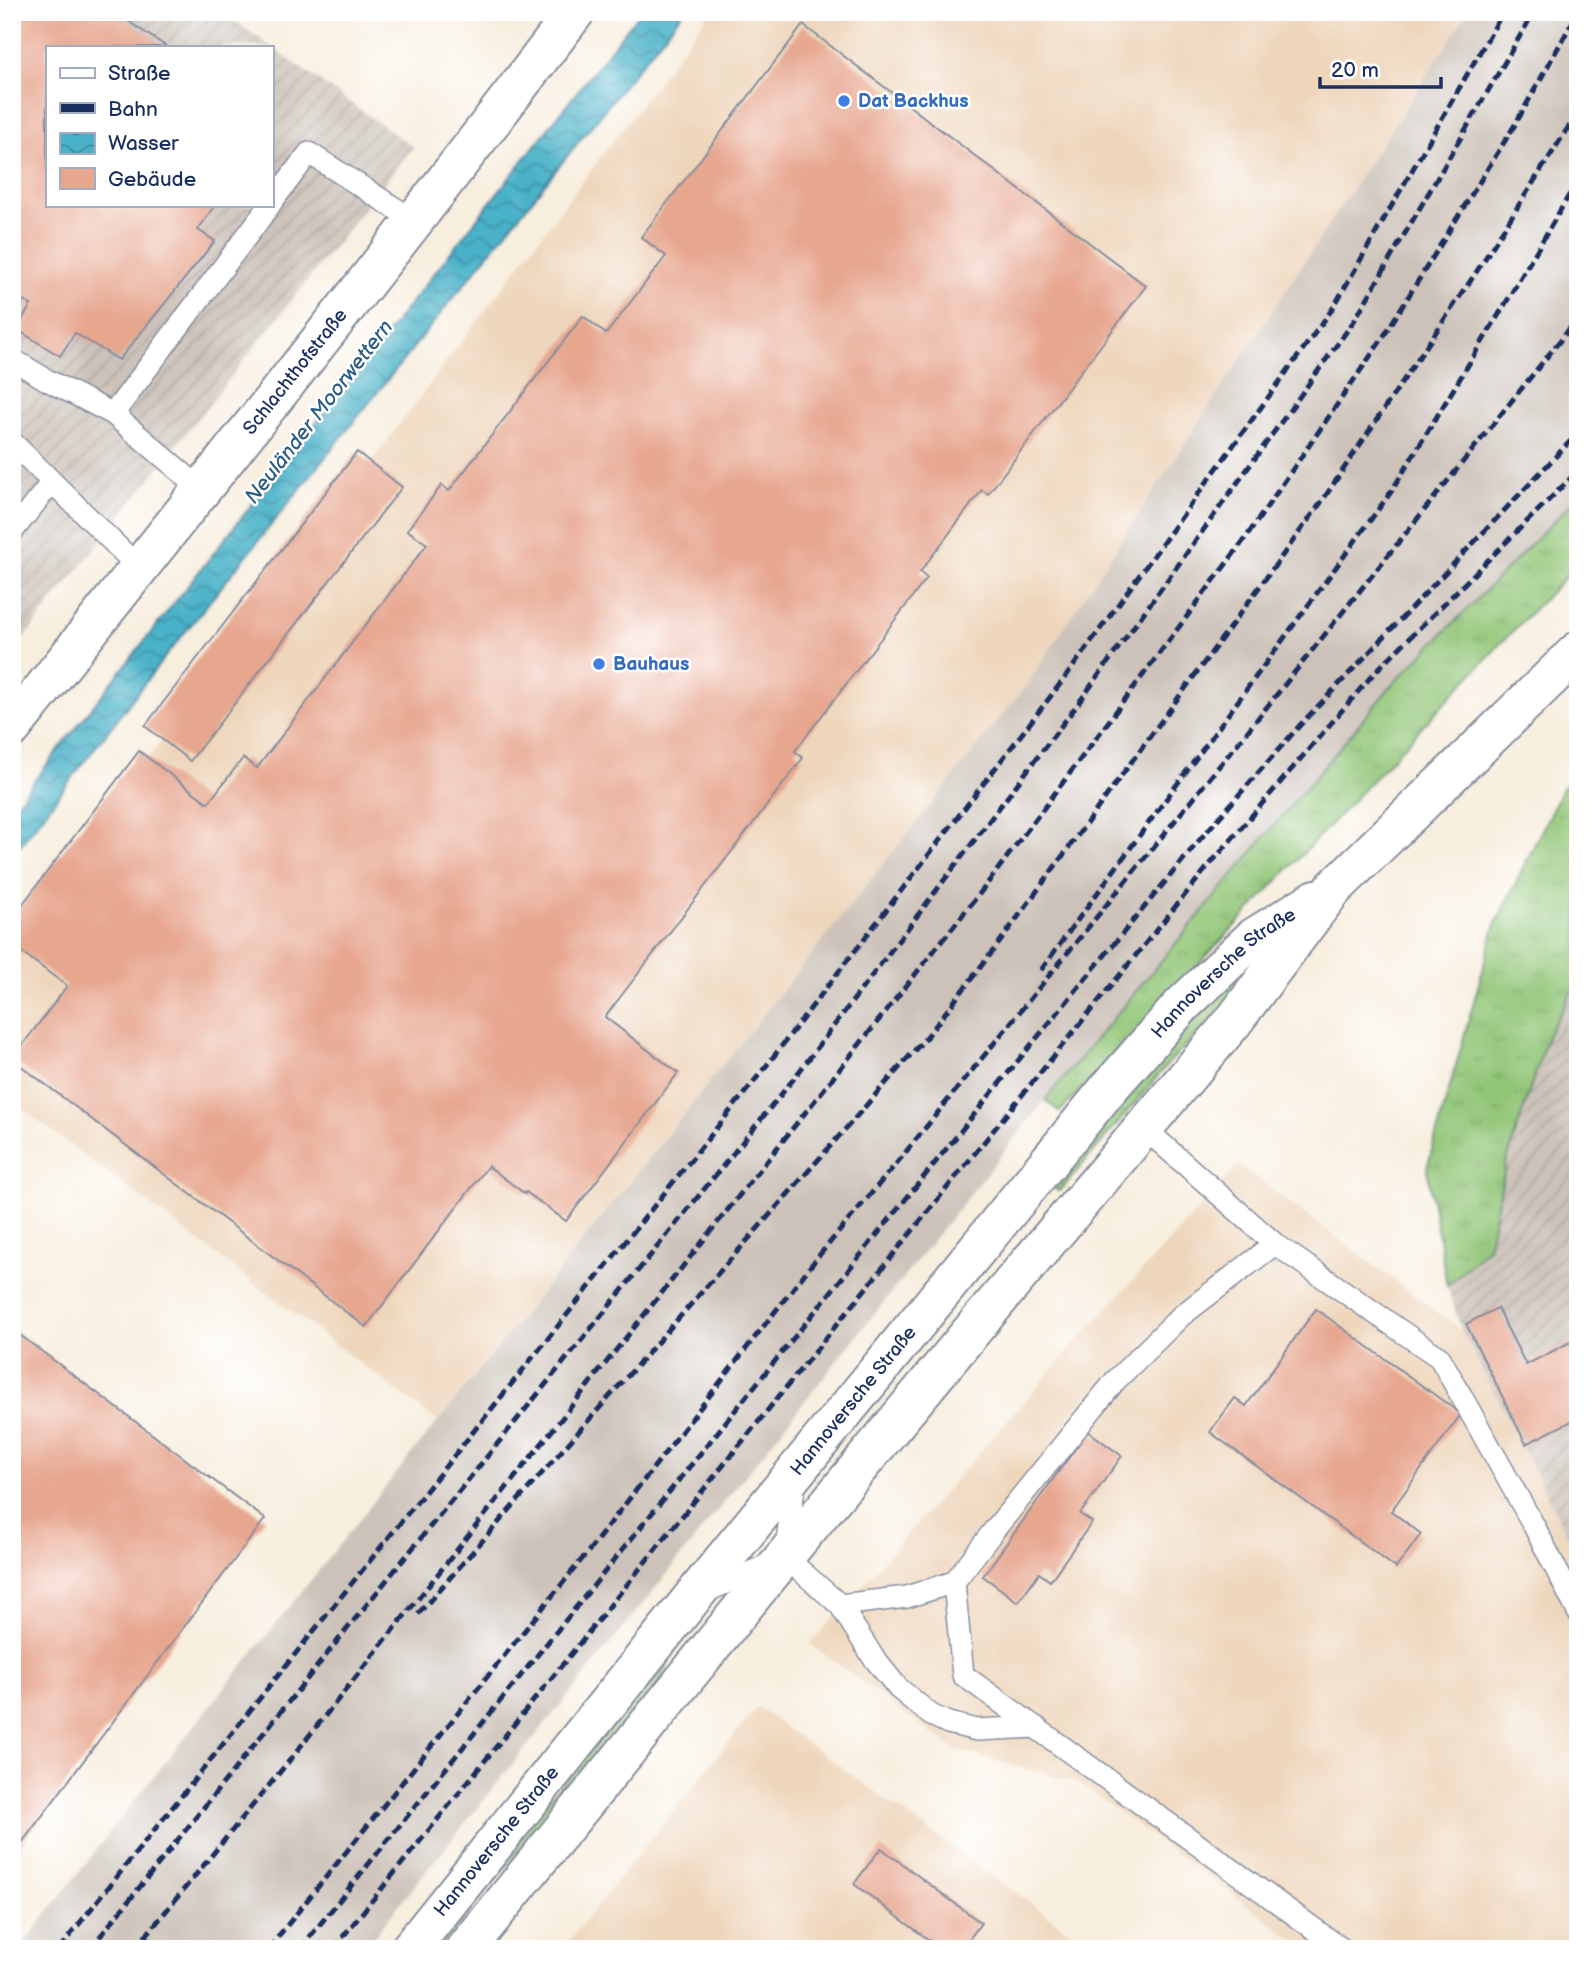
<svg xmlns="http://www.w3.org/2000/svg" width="1590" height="1961" viewBox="0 0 1590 1961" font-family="'Balsamiq Sans',sans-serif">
  <defs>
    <pattern id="industrial-furrows" width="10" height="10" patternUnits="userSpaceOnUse" patternTransform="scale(1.75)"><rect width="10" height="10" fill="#ccc2b9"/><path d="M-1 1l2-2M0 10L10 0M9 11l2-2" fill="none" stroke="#afa7a1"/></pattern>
    <pattern id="grass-tufts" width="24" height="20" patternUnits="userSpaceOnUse" patternTransform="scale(1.75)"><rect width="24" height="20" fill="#92c677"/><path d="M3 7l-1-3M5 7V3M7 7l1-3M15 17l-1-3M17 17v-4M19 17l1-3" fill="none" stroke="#7daa69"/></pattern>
    <pattern id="water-waves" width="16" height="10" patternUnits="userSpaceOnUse" patternTransform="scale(1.75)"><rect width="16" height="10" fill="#4ab2c8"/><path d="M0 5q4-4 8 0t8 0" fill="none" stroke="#3d91a6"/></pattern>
  </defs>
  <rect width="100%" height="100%" fill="#fff"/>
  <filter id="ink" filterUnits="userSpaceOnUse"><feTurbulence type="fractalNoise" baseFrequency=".0143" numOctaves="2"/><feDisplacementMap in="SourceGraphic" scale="14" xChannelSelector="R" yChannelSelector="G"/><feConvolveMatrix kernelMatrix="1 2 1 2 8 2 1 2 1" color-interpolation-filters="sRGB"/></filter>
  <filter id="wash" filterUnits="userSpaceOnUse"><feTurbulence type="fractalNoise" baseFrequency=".00686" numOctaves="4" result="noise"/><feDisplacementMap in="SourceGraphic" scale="28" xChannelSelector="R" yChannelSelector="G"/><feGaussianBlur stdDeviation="1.57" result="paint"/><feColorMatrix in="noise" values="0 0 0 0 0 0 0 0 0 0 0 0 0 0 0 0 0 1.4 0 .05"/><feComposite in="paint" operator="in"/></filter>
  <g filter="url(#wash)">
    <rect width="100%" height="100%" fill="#f7eede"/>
    <path fill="#eed6bb" d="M710,12H1468L1025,687L437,1421L12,1101V939Z
      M1239,1165L1462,1331L1578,1556V1949H1307L1079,1783L955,1750L810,1644L1074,1345Z
      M757,1707L1094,1949H562Z"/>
    <path fill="url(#industrial-furrows)" fill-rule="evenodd" d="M12,12H222L413,147L12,653ZM47,47H271V205H47Z
      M1578,981V1556L1462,1331L1447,1286L1488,1247L1507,1160L1548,1034Z"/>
    <path fill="#ccc2b9" d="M1468,12H1578V497L1391,686L1045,1100L650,1595L363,1949H20L119,1820L1025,687Z"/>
    <path fill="url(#grass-tufts)" stroke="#567a6a" stroke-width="2" d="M1578,497V564L1501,643L1060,1112L1045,1100L1391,686Z
      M1578,773V981L1548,1034L1507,1160L1488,1247L1447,1286L1427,1168L1496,923L1562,789Z
      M1253,954L1267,959L1168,1064L1061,1190L1058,1191L1052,1185L1059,1172Z
      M664,1663L667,1664V1668L663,1674L439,1949H421Z"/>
    <path fill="url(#water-waves)" stroke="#327093" stroke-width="2" d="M640,12H683L161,662L12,856V809Z"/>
    <g id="blocks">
      <path fill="#e7a68e" d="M12,12H114L167,47H47V205H215L198,230L215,241L119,360L75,333L60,356L16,329L31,305L12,294Z
        M803,25L1146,286L988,494L982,490L920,572L927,578L795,751L803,758L605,1017L678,1073L566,1221L526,1192L525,1194L488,1166L366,1327L12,1059L67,986L12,945V918L139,751L208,803L243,758L257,768L427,544L407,530L442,485L449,491L583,316L606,334L666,256L641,237Z
        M357,452L402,487L190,761L145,726Z
        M1497,1308L1526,1365L1578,1338V1418L1526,1444L1466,1324Z
        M1316,1309L1461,1414L1391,1511L1421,1534L1396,1568L1210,1432L1235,1398L1246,1406Z
        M12,1329L265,1519L12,1856Z
        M1088,1431L1122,1456L1080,1514L1092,1522L1050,1581L1039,1573L1018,1602L983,1576Z
        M881,1848L981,1923L962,1949H941L854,1884Z"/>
    </g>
  </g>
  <g filter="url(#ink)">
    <use href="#blocks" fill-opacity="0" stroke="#898e9e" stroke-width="2"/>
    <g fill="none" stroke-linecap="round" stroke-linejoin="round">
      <g stroke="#898e9e" stroke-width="24">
        <path id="service" d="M271,203L309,153L415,221
          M12,359L47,380L113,414
          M12,442L139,568
          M201,489L113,414L270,205
          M12,532L52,482
          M1144,1128L1275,1244
          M786,1548L795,1480
          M785,1557L840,1605L873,1657L898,1688L931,1715L948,1723L977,1730L1036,1727
          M707,1591L770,1564
          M840,1605L907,1597L954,1582
          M1342,1949L963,1675L954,1582L995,1529L1115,1381L1181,1316L1275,1244L1440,1358L1533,1524L1578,1612"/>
      </g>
      <g stroke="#898e9e" stroke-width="42">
        <g id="minor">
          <path id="s1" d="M12,728C200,490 392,254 575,12"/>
        </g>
      </g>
      <g stroke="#898e9e" stroke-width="42">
        <g id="secondary">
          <path id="s2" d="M410,1949L693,1597L1108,1089L1182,1005L1253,938L1316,899"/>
          <path d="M466,1949L756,1591L970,1333L1233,1022L1333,889L1578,651"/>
        </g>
      </g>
      <use href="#service" stroke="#fff" stroke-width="21"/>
      <use href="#minor" stroke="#fff" stroke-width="38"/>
      <use href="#secondary" stroke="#fff" stroke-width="38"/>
      <path stroke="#1b2f5e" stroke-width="5" stroke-dasharray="10 5" stroke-linecap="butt" d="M1041,970L1391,492L1504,306L1578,180
        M418,1614L929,1034L999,943L1320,504L1477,271L1578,112
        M59,1949L767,1065L1067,675L1333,308L1503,12
        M90,1949L360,1613L792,1081L1083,697L1354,321L1534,12
        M135,1949L289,1761L984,888L1247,536L1382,339L1516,123L1578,12
        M268,1949L591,1548L816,1259L896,1164L1238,743L1578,318
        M300,1949L985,1101L1202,837L1301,724L1578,433
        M333,1949L1005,1116L1206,869L1375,672L1578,471"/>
    </g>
  </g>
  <g fill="#3f7fe0" stroke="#fff" stroke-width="2.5">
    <circle cx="844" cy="101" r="7"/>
    <circle cx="599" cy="664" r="7"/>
  </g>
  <g text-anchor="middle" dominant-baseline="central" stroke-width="5" stroke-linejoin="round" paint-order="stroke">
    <g font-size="19" font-weight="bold" fill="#366cbe" stroke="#fff" text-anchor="start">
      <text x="858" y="101">Dat Backhus</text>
      <text x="613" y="664">Bauhaus</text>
    </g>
    <g font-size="19" fill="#1b2f5e" stroke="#fff">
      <text stroke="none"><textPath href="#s1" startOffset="455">Schlachthofstraße</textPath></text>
      <text stroke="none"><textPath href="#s2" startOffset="1272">Hannoversche Straße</textPath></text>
      <text stroke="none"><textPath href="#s2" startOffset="705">Hannoversche Straße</textPath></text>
      <text stroke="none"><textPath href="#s2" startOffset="138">Hannoversche Straße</textPath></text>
    </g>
    <g font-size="21" font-style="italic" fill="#2b5d83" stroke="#fff">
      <text transform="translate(319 412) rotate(-52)">Neuländer Moorwettern</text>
    </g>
  </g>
  <rect width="1590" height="1961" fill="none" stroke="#fff" stroke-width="42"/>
  <rect x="46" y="46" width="228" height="161" fill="#ffffff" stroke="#a4acbf" stroke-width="2"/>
  <rect x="60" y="68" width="35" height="10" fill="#ffffff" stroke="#a4acbf" stroke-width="2"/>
  <text x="108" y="80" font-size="21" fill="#1b2f5e">Straße</text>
  <rect x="60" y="103" width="35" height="10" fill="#1b2f5e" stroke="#a4acbf" stroke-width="2"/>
  <text x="108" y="116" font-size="21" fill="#1b2f5e">Bahn</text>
  <rect x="60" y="133" width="35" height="21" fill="url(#water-waves)" stroke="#a4acbf" stroke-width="2"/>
  <text x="108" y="150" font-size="21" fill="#1b2f5e">Wasser</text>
  <rect x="60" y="168" width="35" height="21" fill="#e7a68e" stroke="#a4acbf" stroke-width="2"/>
  <text x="108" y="186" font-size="21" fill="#1b2f5e">Gebäude</text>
  <path d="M1320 77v10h121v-10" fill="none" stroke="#1b2f5e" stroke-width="3.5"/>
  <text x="1331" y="77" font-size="21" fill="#1b2f5e" stroke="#ffffff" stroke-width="5" paint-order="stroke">20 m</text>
</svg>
